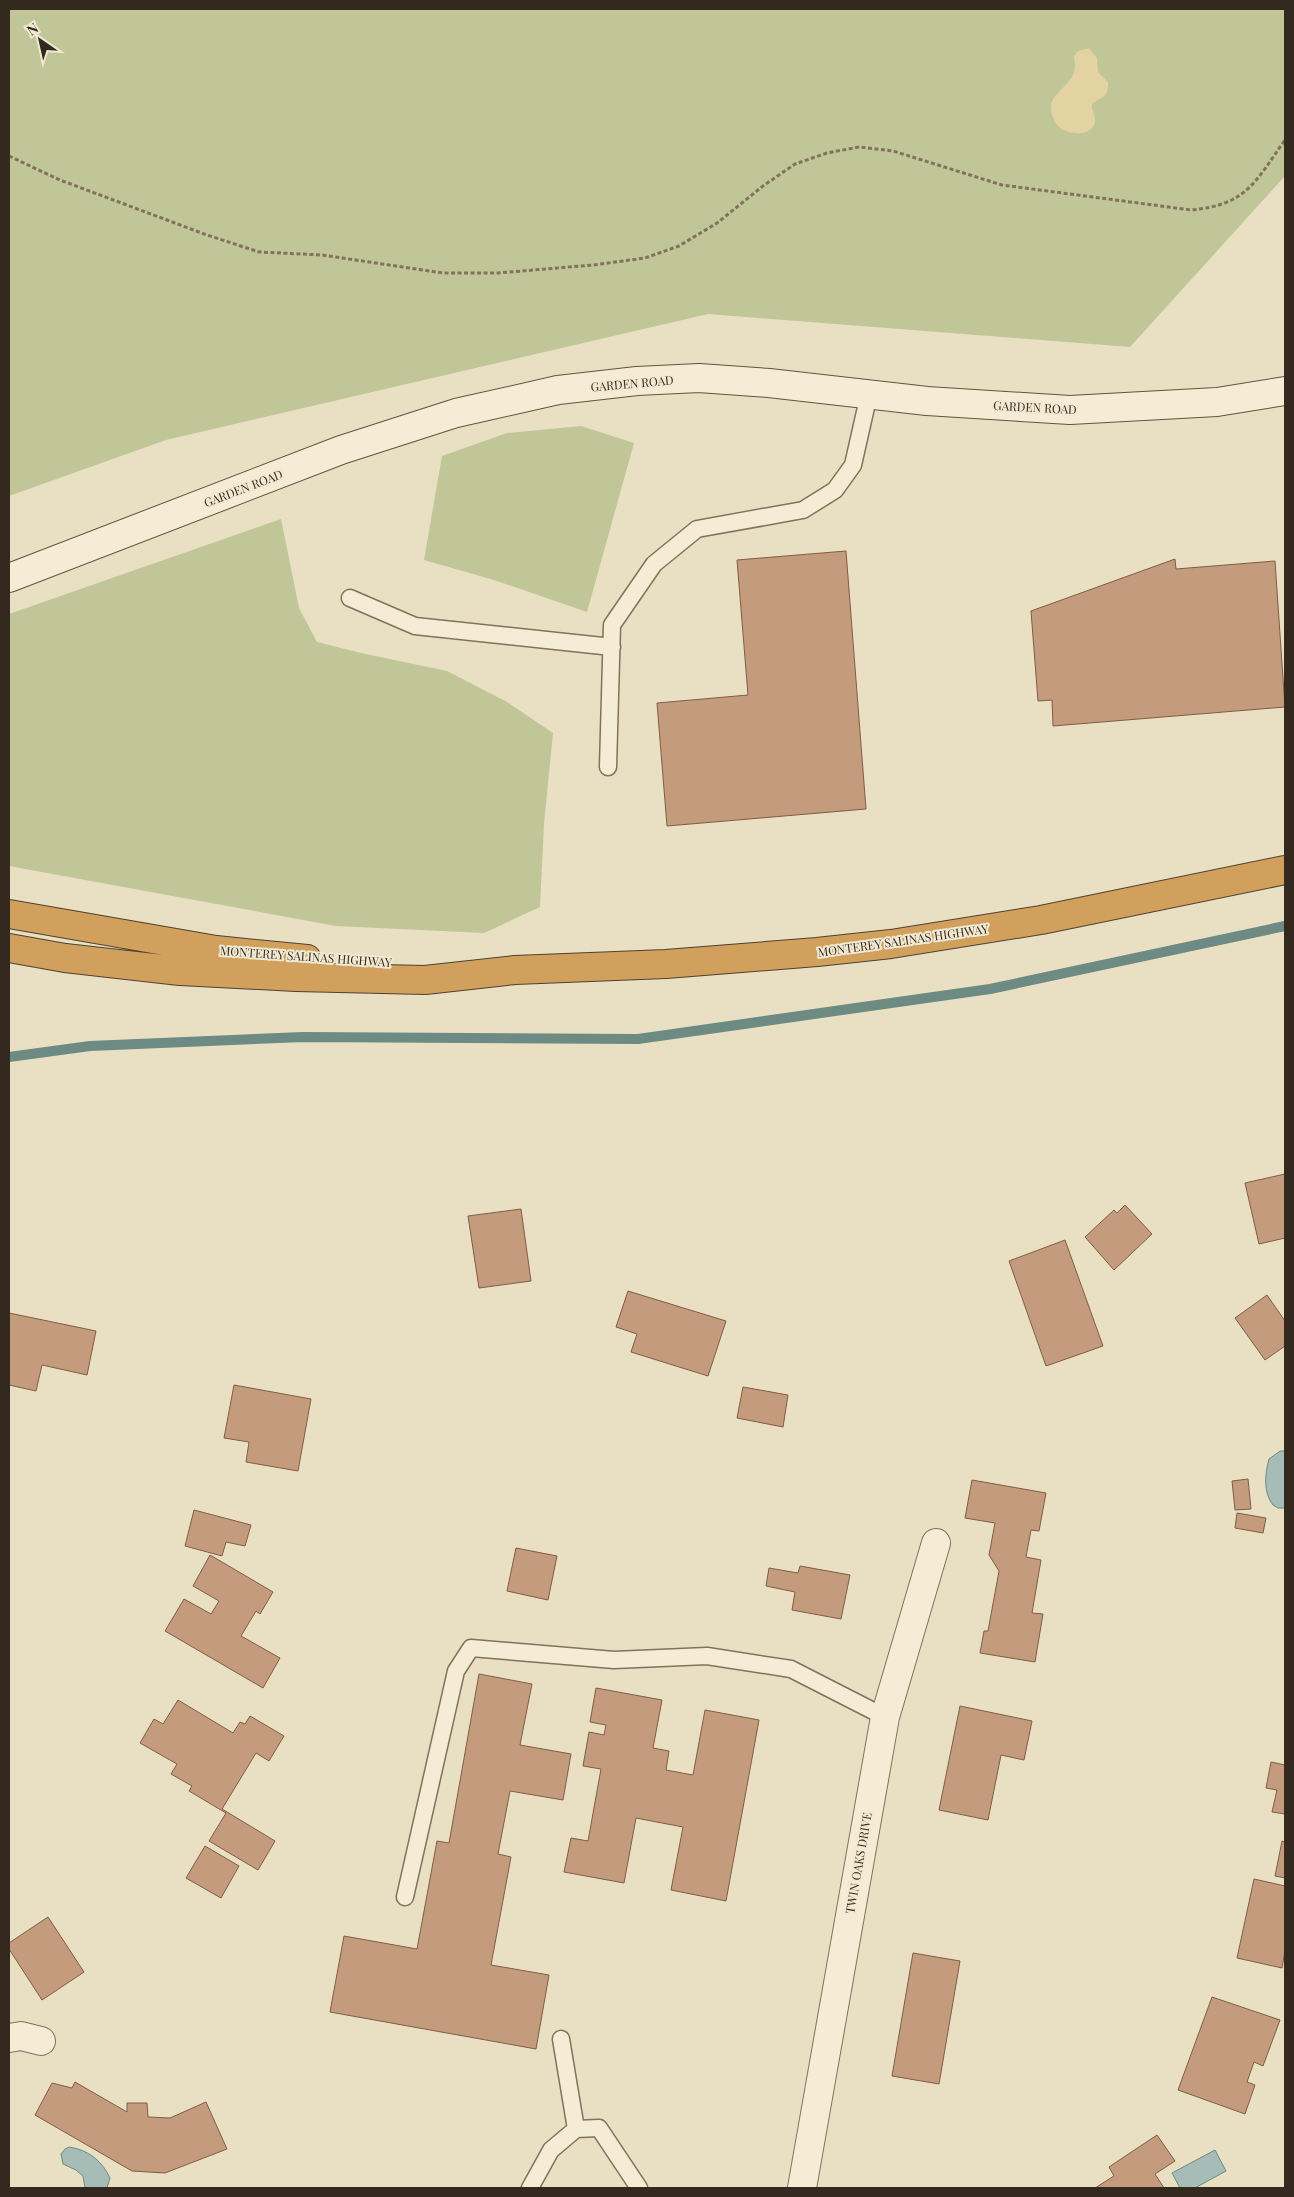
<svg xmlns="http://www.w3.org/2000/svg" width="1294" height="2197" viewBox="0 0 1294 2197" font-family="'Playfair Display',serif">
  <rect width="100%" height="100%" fill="#e9dfc3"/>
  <path fill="#c0c698" d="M9,9H1285V176L1130,347L708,314L166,440L9,496Z
    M581,426L634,443L587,612L494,580L424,560L442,456L507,433Z
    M281,519L299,608L317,642L361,653L447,671L507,702L553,733L544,824L540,907L484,933L336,926L9,866V614Z"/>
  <path fill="#e3d3a3" d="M1089,48L1097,58L1098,72L1108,82C1108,100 1102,95 1092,104C1091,110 1095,113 1095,119C1096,133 1079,135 1069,132C1061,130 1055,125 1053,117C1044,97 1065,91 1073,75C1076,69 1075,63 1074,56L1078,51Z"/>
  <path fill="#a5bdb6" stroke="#6d8a83" d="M1280,1451H1285V1508H1278L1273,1505C1263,1492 1265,1474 1269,1459Z
    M69,2147C89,2150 102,2161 110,2178L107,2188H85L83,2176L76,2170L63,2164L61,2154L65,2149Z
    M1215,2150L1226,2171L1195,2188H1180L1172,2173Z"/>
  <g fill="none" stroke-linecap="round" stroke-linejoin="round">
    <path stroke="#6d8a83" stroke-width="10" d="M9,1057L90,1046L303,1037L638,1039L990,989L1285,926"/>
  </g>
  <path fill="#c49c7d" stroke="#7f5d44" d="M846,551L866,809L667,826L657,703L748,695L737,560Z
    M1175,559L1176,569L1275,561L1285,707L1053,726L1052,700L1038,701L1031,611Z
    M1285,1174V1238L1259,1244L1245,1183Z
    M1125,1205L1152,1234L1114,1270L1085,1237L1114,1210L1117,1213Z
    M521,1209L531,1281L479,1288L468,1216Z
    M1065,1240L1103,1346L1046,1366L1009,1261Z
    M628,1291L726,1321L708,1376L631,1352L637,1334L616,1327Z
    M1267,1295L1285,1321V1346L1265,1360L1235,1318Z
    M9,1313L96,1331L87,1375L42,1365L36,1391L9,1385Z
    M234,1385L311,1399L298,1471L246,1462L249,1442L224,1438Z
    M743,1387L788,1395L783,1427L737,1418Z
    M1248,1479L1251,1509L1235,1510L1232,1481Z
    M972,1480L1046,1493L1039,1531L1031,1530L1026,1557L1041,1560L1032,1613L1043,1614L1035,1662L980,1653L984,1631H988L999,1571L989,1555L995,1523L965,1518Z
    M194,1510L251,1525L245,1546L226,1542L222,1556L185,1546Z
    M1237,1513L1266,1518L1263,1533L1235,1528Z
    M516,1548L557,1556L548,1600L507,1591Z
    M210,1555L273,1592L260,1614L256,1611L241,1636L280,1658L263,1688L165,1631L184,1599L211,1614L219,1601L193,1586Z
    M800,1566L850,1575L841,1619L792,1610L795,1592L766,1586L769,1568L798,1573Z
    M479,1674L532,1684L520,1745L571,1754L563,1800L510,1791L498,1854L511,1857L491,1965L549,1975L536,2049L330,2012L344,1936L417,1949L437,1841L449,1843Z
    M596,1688L662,1700L653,1748L669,1751L666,1770L693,1775L705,1710L759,1720L726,1901L671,1890L683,1827L636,1818L624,1883L564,1872L571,1838L588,1841L601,1769L583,1766L589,1732L604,1735L606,1725L590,1722Z
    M178,1700L233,1733L240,1722L245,1724L250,1716L284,1736L269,1761L256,1753L222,1809L275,1841L258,1870L209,1841L226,1813L189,1791L192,1786L171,1774L177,1764L140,1743L154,1719L163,1724Z
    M960,1706L1032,1721L1024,1760L1001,1755L988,1820L939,1810Z
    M1271,1762L1285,1765V1814L1272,1812L1277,1790L1266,1788Z
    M1282,1841L1285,1842V1878L1275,1876Z
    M205,1846L239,1866L221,1898L186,1878Z
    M1254,1879L1285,1886V1951L1282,1968L1237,1958Z
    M48,1917L84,1972L42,2000L9,1949V1943Z
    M913,1953L960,1961L939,2084L892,2076Z
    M1212,1997L1280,2020L1263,2066L1254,2062L1247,2082L1255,2085L1245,2114L1178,2090Z
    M75,2082L127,2112V2103H147L148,2117L170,2118L206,2102L227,2149L165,2173L132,2171L35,2115L52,2083L72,2088Z
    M1157,2135L1175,2161L1155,2174L1164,2188H1095L1114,2176L1109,2167Z"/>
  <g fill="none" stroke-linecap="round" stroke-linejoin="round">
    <g stroke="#82715c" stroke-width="19">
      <path id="lane" d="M350,598L415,626L612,647
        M608,767L612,625L654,564L697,529L803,510L835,490L853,465L869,394
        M405,1897L456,1671L471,1648L614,1660L707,1656L791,1669L885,1717
        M561,2039L576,2129
        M530,2188L551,2150L576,2129L599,2128L639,2188"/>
    </g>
    <g stroke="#82715c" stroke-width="30">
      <path id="street" d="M9,2038L21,2036L41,2041
        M802,2188L885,1717L936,1543"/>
    </g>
    <g stroke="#64523f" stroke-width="30">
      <path id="secondary" d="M9,578L341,450L456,413L558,390L637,381L699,378L769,383L927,401L1070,410L1217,402L1285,391"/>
    </g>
    <g stroke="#504030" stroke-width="30">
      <path id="highway" d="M9,914L216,950L307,959
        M9,948L65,958L180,971L296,977L425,980L515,970L666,964L817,952L891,944L1041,920L1285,870"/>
    </g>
    <path stroke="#82715c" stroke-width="3" stroke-dasharray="4 2.5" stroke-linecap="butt" d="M9,156L60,180L207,235L259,252L322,255L443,273H498L593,265L645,258L679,246L717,223L763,186L795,164L827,153L859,147L893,151L1002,185L1191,210C1247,205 1255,182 1285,140"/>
    <use href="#lane" stroke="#f5ecd6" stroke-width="16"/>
    <use href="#street" stroke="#f5ecd6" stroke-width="28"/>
    <use href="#secondary" stroke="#f5ecd6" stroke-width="28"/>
    <use href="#highway" stroke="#d1a05c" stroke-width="28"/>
  </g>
  <g text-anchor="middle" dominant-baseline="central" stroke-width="4" stroke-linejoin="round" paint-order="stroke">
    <g font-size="12" fill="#33291e" stroke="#f2e9d2">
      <text transform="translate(632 383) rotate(-5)">GARDEN ROAD</text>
      <text transform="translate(1035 407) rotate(3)">GARDEN ROAD</text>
      <text transform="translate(243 488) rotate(-21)">GARDEN ROAD</text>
      <text transform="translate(903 940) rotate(-8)">MONTEREY SALINAS HIGHWAY</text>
      <text transform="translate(306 956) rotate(4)">MONTEREY SALINAS HIGHWAY</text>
      <text transform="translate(858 1863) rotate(-80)">TWIN OAKS DRIVE</text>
    </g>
  </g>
  <rect width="1294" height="2197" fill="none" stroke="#33291e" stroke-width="20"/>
  <g transform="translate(40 40) rotate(326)" stroke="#f2e9d2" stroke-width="4" paint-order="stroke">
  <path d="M0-4L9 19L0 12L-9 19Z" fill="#33291e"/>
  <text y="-8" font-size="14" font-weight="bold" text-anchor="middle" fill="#33291e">N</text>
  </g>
</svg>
